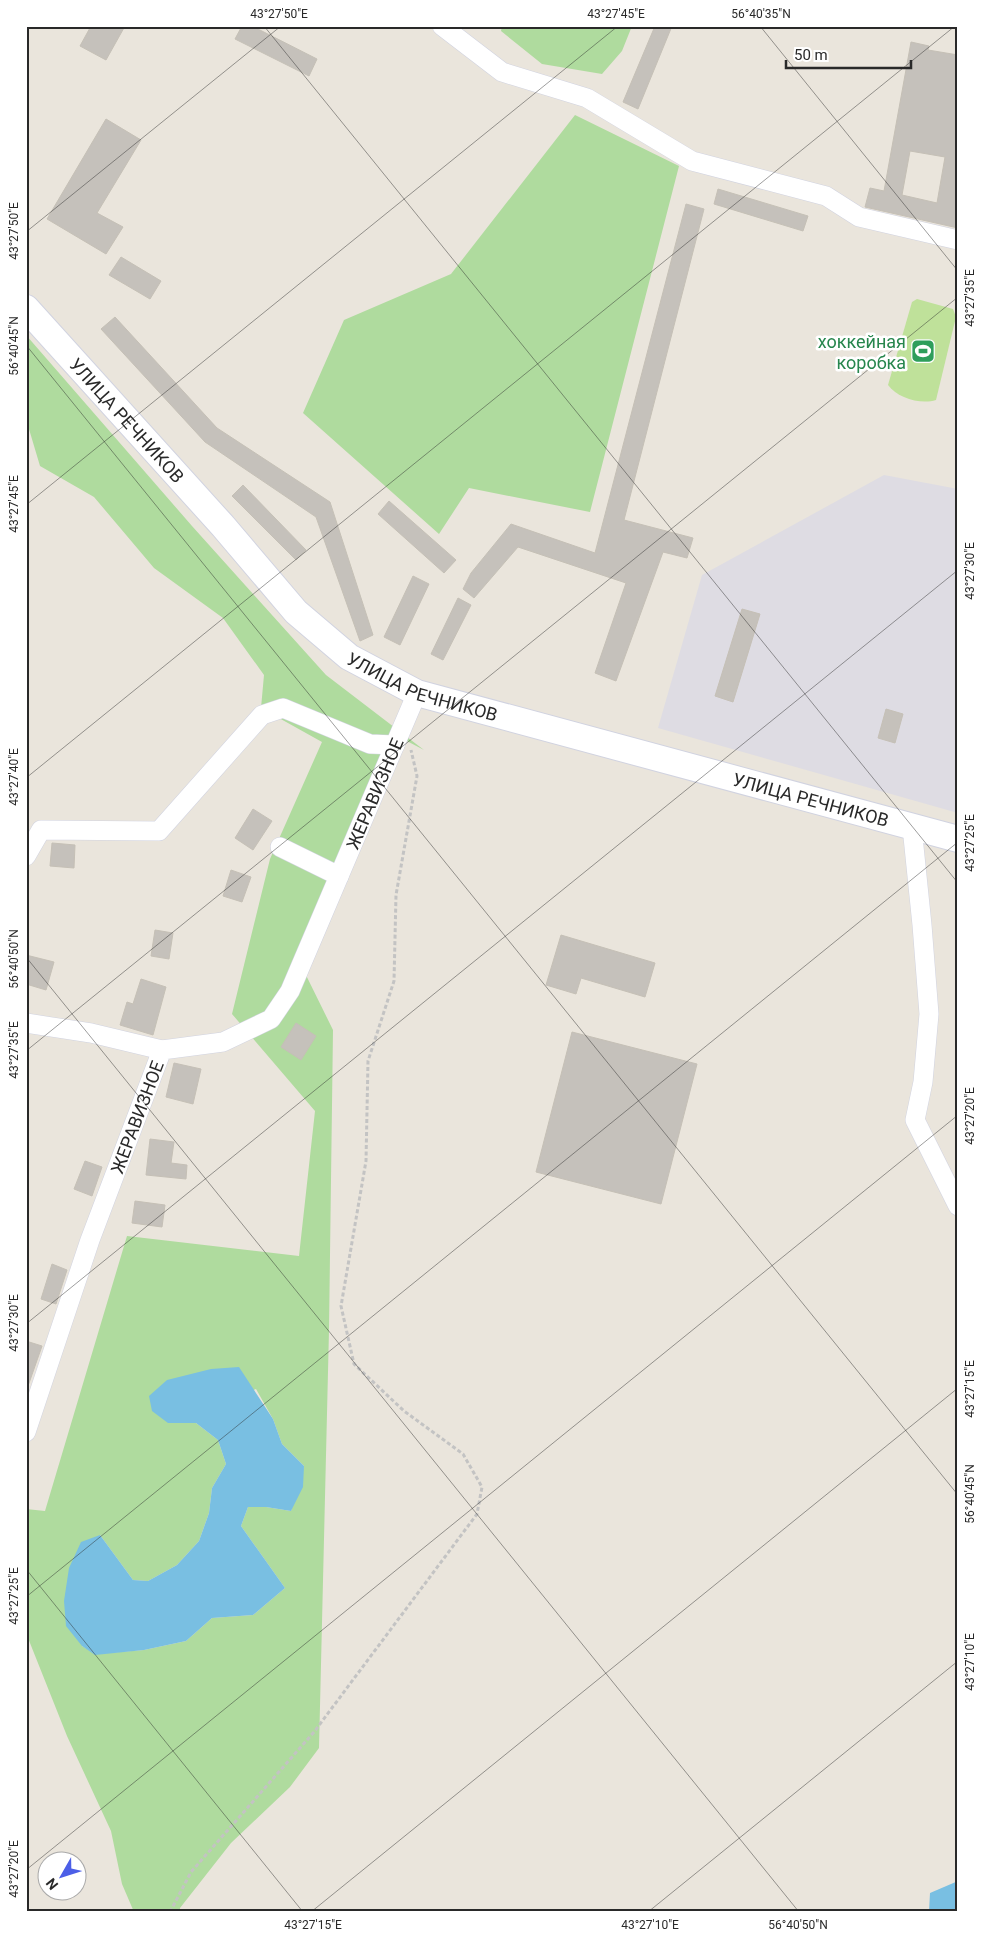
<svg xmlns="http://www.w3.org/2000/svg" width="984" height="1938" viewBox="0 0 984 1938" font-family="Roboto,sans-serif">
  <rect width="100%" height="100%" fill="#eae5dc"/>
  <path fill="#dedce3" d="M884,475L958,489V813L658,728L702,575Z"/>
  <path fill="#afdb9e" fill-rule="evenodd" d="M502,26H632L622,51L602,74L542,64L501,31Z
    M575,115L679,166L590,512L469,488L439,534L303,413L344,320L451,274Z
    M26,335L192,526L326,675L424,750L403,739L301,965L333,1030L329,1330L319,1748L290,1787L231,1843L180,1908V1912H134L122,1884L111,1831L67,1736L26,1633V1509L45,1511L127,1236L299,1256L315,1111L232,1014L270,859L322,742L261,708L264,675L223,618L154,568L94,497L40,466L26,419ZM256,1389L273,1419L282,1444L304,1466L291,1511L266,1507H248L241,1526L285,1588L253,1615L212,1618L186,1641L144,1650L95,1654L82,1646L100,1535L133,1580L148,1581L177,1565L199,1541L209,1513L212,1488L226,1464L218,1440L196,1423H168Z"/>
  <path fill="#bfe19a" d="M917,299L953,309L956,317L936,400C921,405 897,398 888,385L912,302Z"/>
  <path fill="#79bfe2" d="M239,1367L273,1419L282,1444L304,1466L303,1487L291,1511L266,1507H248L241,1526L285,1588L253,1615L212,1618L186,1641L144,1650L95,1655L82,1646L66,1626L64,1601L69,1568L81,1542L100,1535L133,1580L148,1581L177,1565L199,1541L209,1513L212,1488L226,1464L218,1440L196,1423H168L152,1411L149,1396L167,1380L211,1369Z
    M958,1881V1912H929L930,1893Z"/>
  <path fill="#c5c1bb" stroke="#c5c0b6" fill-rule="evenodd" d="M91,26H125L106,60L80,46Z
    M242,26H252L317,59L309,76L235,39Z
    M655,26H672L638,109L623,102Z
    M911,42L929,46L928,50L958,55V228L865,207L870,188L884,191ZM910,151L945,157L937,203L902,195Z
    M106,119L141,140L97,213L123,227L106,254L47,219Z
    M718,189L808,216L803,231L714,204Z
    M686,204L704,209L624,520L693,538L687,558L663,552L616,681L595,673L626,583L518,547L474,598L463,589L471,573L511,524L595,553Z
    M121,257L161,281L150,299L109,275Z
    M115,317L217,428L330,502L373,635L360,641L316,517L205,442L101,329Z
    M243,485L306,550L296,560L232,496Z
    M389,501L456,560L444,573L378,514Z
    M413,576L429,584L400,645L384,637Z
    M458,598L471,605L443,660L431,654Z
    M742,609L760,614L733,702L715,696Z
    M886,709L903,714L895,743L878,738Z
    M253,809L272,821L253,850L235,838Z
    M52,843L75,845L74,868L50,866Z
    M231,870L251,877L242,902L223,896Z
    M155,930L173,933L169,959L151,956Z
    M561,935L655,963L645,997L581,978L576,994L546,985Z
    M26,955L54,962L46,990L26,984Z
    M141,979L166,987L153,1035L120,1025L127,1002L133,1004Z
    M296,1023L316,1036L301,1060L281,1047Z
    M572,1032L697,1064L661,1204L536,1172Z
    M174,1063L201,1069L193,1104L166,1097Z
    M150,1139L174,1142L171,1163L187,1165L186,1179L146,1175Z
    M85,1161L102,1167L92,1196L74,1189Z
    M135,1201L165,1205L162,1227L132,1223Z
    M52,1264L67,1270L56,1304L41,1299Z
    M26,1341L42,1346L28,1386H26Z"/>
  <g fill="none" stroke-linecap="round" stroke-linejoin="round">
    <g stroke="#d1d3e0" stroke-width="20">
      <g id="street">
        <path d="M442,26L502,72L587,98L692,161L826,196L859,217L958,240"/>
        <path d="M912,827L922,925L929,1014L923,1082L915,1120L958,1206"/>
        <path d="M280,847L339,876"/>
        <path d="M26,856L41,830L159,831L262,715L283,708L370,744L395,745"/>
        <path d="M26,1023L91,1033L162,1050"/>
        <path id="s1" d="M26,1432L90,1240L162,1050L223,1042L271,1019L290,991L417,693"/>
      </g>
    </g>
    <g stroke="#d1d3e0" stroke-width="28">
      <g id="secondary">
        <path id="s2" d="M26,308L223,526L296,612L349,657L417,693L958,839"/>
      </g>
    </g>
    <path stroke="#c3c3c3" stroke-width="3" stroke-dasharray="4 2.5" stroke-linecap="butt" d="M170,1912L191,1872L314,1732L477,1514L482,1487L463,1454L404,1411L354,1364L341,1306L366,1161L368,1061L394,981L396,895L417,776L411,750"/>
    <use href="#street" stroke="#fff" stroke-width="19"/>
    <use href="#secondary" stroke="#fff" stroke-width="26"/>
  </g>
  <path fill="none" stroke="#292929" stroke-width="1" stroke-opacity="0.45" d="M264,26L958,883M760,26L958,271M26,232L281,26M26,345L958,1495M26,505L618,26M26,778L955,26M26,957L799,1912M26,1051L958,297M26,1324L958,570M26,1569L303,1912M26,1597L958,842M26,1870L958,1115M311,1912L958,1388M648,1912L958,1661"/>
  <defs>
    <g id="stadium-square" transform="scale(1.25)"><rect x="-9" y="-9" width="18" height="18" rx="4" fill="#2e9e5b" stroke="#fff"/><path d="M0-5a6.5 5 0 1 0 0 10a6.5 5 0 1 0 0-10ZM-3.5-1.8h7v3.6h-7Z" fill="#fff"/></g>
  </defs>
  <g fill-rule="evenodd">
    <use href="#stadium-square" x="923" y="351"/>
  </g>
  <g text-anchor="middle" dominant-baseline="central" stroke-width="5" stroke-linejoin="round" paint-order="stroke">
    <g font-size="18" fill="#27864d" stroke="#fff" text-anchor="end">
      <text x="906" y="341">хоккейная<tspan x="906" dy="21">коробка</tspan></text>
    </g>
    <g font-size="18" fill="#292929" stroke="#fff">
      <text stroke="none"><textPath href="#s2" startOffset="151">УЛИЦА РЕЧНИКОВ</textPath></text>
      <text stroke="none"><textPath href="#s2" startOffset="556">УЛИЦА РЕЧНИКОВ</textPath></text>
      <text stroke="none"><textPath href="#s1" startOffset="769">ЖЕРАВИЗНОЕ</textPath></text>
      <text stroke="none"><textPath href="#s2" startOffset="961">УЛИЦА РЕЧНИКОВ</textPath></text>
      <text stroke="none"><textPath href="#s1" startOffset="334">ЖЕРАВИЗНОЕ</textPath></text>
    </g>
  </g>
  <rect width="984" height="1938" fill="none" stroke="#ffffff" stroke-width="55"/>
  <g transform="translate(62 1876) rotate(231)"><circle r="24" fill="#ffffff" stroke="#a9a9a9"/>
  <path d="M0-4L9 19L0 12L-9 19Z" fill="#4c5fe7"/>
  <text y="-8" font-size="14" font-weight="bold" text-anchor="middle" fill="#292929">N</text>
  </g>
  <path d="M786 60v8h125v-8" fill="none" stroke="#292929" stroke-width="2.5"/>
  <text x="794" y="60" font-size="15" fill="#292929" stroke="#ffffff" stroke-width="4" paint-order="stroke">50 m</text>
  <rect x="28" y="28" width="928" height="1882" fill="none" stroke="#292929" stroke-width="2"/>
  <g font-size="12" text-anchor="middle" fill="#292929">
    <text x="279" y="18">43°27'50"E</text>
    <text x="616" y="18">43°27'45"E</text>
    <text x="761" y="18">56°40'35"N</text>
    <text transform="translate(14 231) rotate(-90)" y="4">43°27'50"E</text>
    <text transform="translate(970 298) rotate(-90)" y="4">43°27'35"E</text>
    <text transform="translate(14 346) rotate(-90)" y="4">56°40'45"N</text>
    <text transform="translate(14 504) rotate(-90)" y="4">43°27'45"E</text>
    <text transform="translate(970 571) rotate(-90)" y="4">43°27'30"E</text>
    <text transform="translate(14 777) rotate(-90)" y="4">43°27'40"E</text>
    <text transform="translate(970 843) rotate(-90)" y="4">43°27'25"E</text>
    <text transform="translate(14 959) rotate(-90)" y="4">56°40'50"N</text>
    <text transform="translate(14 1050) rotate(-90)" y="4">43°27'35"E</text>
    <text transform="translate(970 1116) rotate(-90)" y="4">43°27'20"E</text>
    <text transform="translate(14 1323) rotate(-90)" y="4">43°27'30"E</text>
    <text transform="translate(970 1389) rotate(-90)" y="4">43°27'15"E</text>
    <text transform="translate(970 1494) rotate(-90)" y="4">56°40'45"N</text>
    <text transform="translate(14 1596) rotate(-90)" y="4">43°27'25"E</text>
    <text transform="translate(970 1662) rotate(-90)" y="4">43°27'10"E</text>
    <text transform="translate(14 1869) rotate(-90)" y="4">43°27'20"E</text>
    <text x="313" y="1929">43°27'15"E</text>
    <text x="650" y="1929">43°27'10"E</text>
    <text x="798" y="1929">56°40'50"N</text>
  </g>
</svg>
